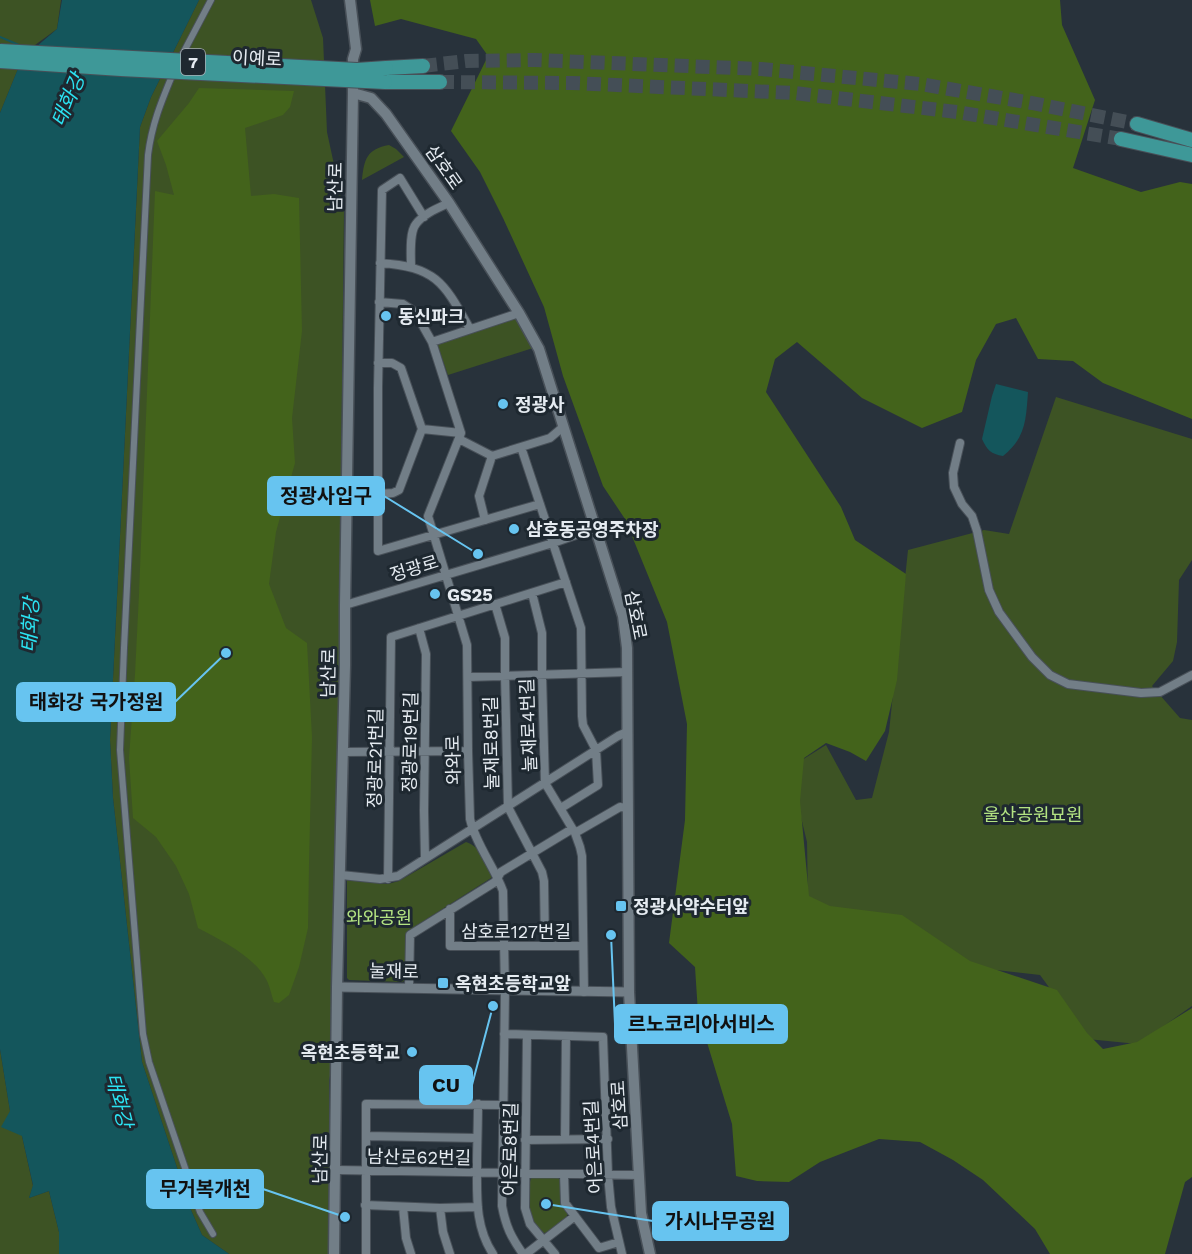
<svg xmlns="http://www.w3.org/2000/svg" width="1192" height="1254" viewBox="0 0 1192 1254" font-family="'Work Sans','Noto Sans KR',sans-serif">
  <rect width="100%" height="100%" fill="#28323b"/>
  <path fill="#3d5324" d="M0,0H61L57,29L24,53L0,51Z
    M199,0H311L323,38L327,132L344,211L338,740V838L336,895L332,937V1068L329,1080L330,1182L328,1254H229L202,1235L191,1210L142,1062L113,798L110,740L140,127L151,97Z
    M0,69H18L0,113Z
    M389,145L396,149L404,157L362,180C364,159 367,149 389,145Z
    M516,317L533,348L448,375L437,344Z
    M1056,397L1192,439V560L1179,580L1177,642L1173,661L1152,686L1180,718L1192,720V1006L1138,1044L1087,1039L1040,975L944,964L808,903L807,842L789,768L826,745L856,800L872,798L889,732L908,550L984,530L1009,534Z
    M466,842C481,847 485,861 493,874L491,878L411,929L408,934L406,980L402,982L349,980L347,978V880L388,884L399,881Z
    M0,1049L10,1111L22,1136L33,1186L29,1198L49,1191L59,1232V1254H0Z
    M532,1177L558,1178L562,1181L568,1213C566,1222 553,1231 544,1233C541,1229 536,1226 534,1222C528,1213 526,1186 532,1177Z"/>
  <path fill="#43631b" d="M370,0H1060L1062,25L1095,100L1073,168L1141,192L1180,182L1192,184V419L1103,383L1073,361L1038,359L1016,318L996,324L976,360L962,412L922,428L862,398L797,342L775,359L766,392L841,507L855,540L906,574L897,680L885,731L866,761L850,752L826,743L804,758L800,801L809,896L830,906L902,915L970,961L1057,990L1087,1033L1103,1049L1137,1042L1192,1008V1177L1185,1182L1165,1254H1050L1035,1229L983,1180L953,1160L920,1142L879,1139L820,1162L789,1182L757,1181L736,1176L732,1124L698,1013L695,967L669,943L685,820L687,724L667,622L625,519L603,486L563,376L544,307L503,218L480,172L451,131L488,56L476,39L401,19L375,26Z
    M199,88L294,91L290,107L283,115L245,128L251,196L274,194L299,198L302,331L292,418L295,463L276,532L269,584L286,628L307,643L312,737L309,864L308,928L299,967L289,995L279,1003L274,1002C271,994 270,986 266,979C253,956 221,940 198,928L189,894L176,866L156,837L133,818L129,758L135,674L139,594L155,191L174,195L166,165L157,141L189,103Z"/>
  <path fill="#14565c" d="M62,0H199L151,97L140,127L110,740L113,798L142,1062L191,1210L202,1235L229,1254H59V1232L49,1191L29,1198L33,1185L22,1136L1,1127L10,1111L0,1049V113L22,59L57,29Z
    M996,384L1028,392C1026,419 1026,438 1003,456C991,454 987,450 982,439L992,396Z"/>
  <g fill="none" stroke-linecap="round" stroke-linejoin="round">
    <path stroke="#14565c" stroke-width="2" d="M0,37L19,45"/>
    <path stroke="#444e56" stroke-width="14" stroke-dasharray="14 7" stroke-linecap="butt" d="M423,66L466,61L535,60L761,69L920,84L1032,103L1137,124
      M440,82L572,83L794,93L957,112L1121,139"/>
    <g stroke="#485058" stroke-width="8">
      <path id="pedestrian" d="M180,59L211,0
        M174,71C162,100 152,123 148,155L124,648L120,750L143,1034L149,1062L200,1212L213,1234"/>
    </g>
    <g stroke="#485058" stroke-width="10">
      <path id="minor" d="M424,217L400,178L382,190L378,388V551L540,504
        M380,263C437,267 444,283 470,329
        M411,267C411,256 409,232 416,224C423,214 438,208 449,203
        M379,302L403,304L412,310L419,319L432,342L461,433L428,516L467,645L468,751L470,819C476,845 494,866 503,891L505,990L502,1206C506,1227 511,1237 523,1254
        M432,342L519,313
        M422,429L461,433
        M459,439L492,456
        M960,443L953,473L954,487L962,504L972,516L977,531L989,590L999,612L1032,657L1050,675L1068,684L1141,693L1160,692L1192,675
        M521,447L581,628L582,716L583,725L596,750L598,785L561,808
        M378,494L393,493L399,490L422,429L401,368L392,363H378
        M485,520L479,496L492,456L550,438L563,427
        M532,593L542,633V675L545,783L575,833L580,847L582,856L584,992
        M495,604L505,638V676L508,807L542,872L544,881L545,946
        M345,605L553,543L596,528
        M419,628L426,654L424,811L425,858
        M468,677L627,672
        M343,752L468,751
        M575,833L620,807L628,808
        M341,875L380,879L398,876L618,736L627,732
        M388,879L391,637L566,582
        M450,909V946H583
        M409,988L410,935L495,882L501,872L572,829
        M504,1034L603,1037L608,1175L611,1207L622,1254
        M527,1035L525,1208L530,1224L555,1254
        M478,1104C478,1125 477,1146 477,1166C477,1197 475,1227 493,1254
        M366,1136L477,1138
        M565,1139L566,1036
        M525,1140L608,1139
        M336,1170L639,1175
        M564,1174L565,1203L599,1248L619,1242
        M365,1205L440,1208L478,1207
        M403,1207L406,1238L411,1254
        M440,1208L443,1232L450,1254
        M366,1254V1104L503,1105
        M526,1254L575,1216"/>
    </g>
    <g stroke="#485058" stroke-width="11">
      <path id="tertiary" d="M337,987L629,992"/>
    </g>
    <g stroke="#485058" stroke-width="13">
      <path id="secondary" d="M350,0L356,49L353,59V93L371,98L386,114L449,203L519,313L539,349L623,616L627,648L629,992L641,1213L650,1254
        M334,1254L337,987L345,666V605L353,93"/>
    </g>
    <g stroke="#485058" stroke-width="16">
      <path id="trunk" d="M386,68L423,66
        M385,82H440
        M1137,124L1192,140
        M1121,139L1192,155"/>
    </g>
    <use href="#pedestrian" stroke="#727e87" stroke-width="6"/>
    <use href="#minor" stroke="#727e87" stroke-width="8"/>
    <use href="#tertiary" stroke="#727e87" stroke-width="9"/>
    <use href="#secondary" stroke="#727e87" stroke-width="10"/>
    <use href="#trunk" stroke="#3e9898" stroke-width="14"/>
    <g stroke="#485058" stroke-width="16" stroke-linecap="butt">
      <path id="trunk-bridge" d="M0,51L357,70L386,68
        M0,61L121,69L385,82"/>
    </g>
    <use href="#trunk-bridge" stroke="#3e9898" stroke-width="14"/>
  </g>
  <g fill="#67c4f0" stroke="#1e2830" stroke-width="2">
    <circle cx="386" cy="316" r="6"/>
    <circle cx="503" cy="404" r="6"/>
    <circle cx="514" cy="529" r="6"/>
    <circle cx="435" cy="594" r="6"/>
    <rect x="615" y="900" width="12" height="12" rx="3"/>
    <rect x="437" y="977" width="12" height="12" rx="3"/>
    <circle cx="412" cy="1052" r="6"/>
  </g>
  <g text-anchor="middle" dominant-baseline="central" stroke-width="6" stroke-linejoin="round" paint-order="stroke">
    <rect fill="#1e2830" stroke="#a9b0b7" stroke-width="1.5" x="181" y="49" width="24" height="26" rx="4.5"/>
    <g font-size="16" font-weight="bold" fill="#e5ebf1">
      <text x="193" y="62">7</text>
    </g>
    <g font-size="18" fill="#e5ebf1" stroke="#1e2830">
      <text transform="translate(257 58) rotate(3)">이예로</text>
      <text transform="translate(444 167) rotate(55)">삼호로</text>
      <text transform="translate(335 187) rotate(-89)">남산로</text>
      <text transform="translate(414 568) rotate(-17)">정광로</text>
      <text transform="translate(636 615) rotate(79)">삼호로</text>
      <text transform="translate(328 673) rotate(-89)">남산로</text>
      <text transform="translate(528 725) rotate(-92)">눌재로4번길</text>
      <text transform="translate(410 742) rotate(-89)">정광로19번길</text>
      <text transform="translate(491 743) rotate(-91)">눌재로8번길</text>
      <text transform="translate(375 758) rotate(-89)">정광로21번길</text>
      <text transform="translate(453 760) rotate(-91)">와와로</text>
      <text x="516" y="931">삼호로127번길</text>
      <text transform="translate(394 971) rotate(1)">눌재로</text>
      <text transform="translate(619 1105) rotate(-93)">삼호로</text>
      <text transform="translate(593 1147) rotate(-93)">어은로4번길</text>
      <text transform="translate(510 1149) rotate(-89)">어은로8번길</text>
      <text transform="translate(419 1157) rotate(1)">남산로62번길</text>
      <text transform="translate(320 1159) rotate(-89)">남산로</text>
    </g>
    <g font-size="18" font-weight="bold" fill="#e5ebf1" stroke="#1e2830" text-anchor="start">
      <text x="398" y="316">동신파크</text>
      <text x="515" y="404">정광사</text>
      <text x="526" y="529">삼호동공영주차장</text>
      <text x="447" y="594">GS25</text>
      <text x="633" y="906">정광사약수터앞</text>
      <text x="455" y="983">옥현초등학교앞</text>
      <text x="400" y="1052" text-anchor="end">옥현초등학교</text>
    </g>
    <g font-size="18" fill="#b3e382" stroke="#1e2830">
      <text x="1033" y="814">울산공원묘원</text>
      <text x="379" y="917">와와공원</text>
    </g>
    <g font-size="20" font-style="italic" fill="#2be2f1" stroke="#1e2830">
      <text transform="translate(68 100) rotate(-67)">태화강</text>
      <text transform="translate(30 625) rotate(-87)">태화강</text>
      <text transform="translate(119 1100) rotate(76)">태화강</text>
    </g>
  </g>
  <path fill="none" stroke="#67c4f0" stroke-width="2" d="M478 554L384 496M226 653L175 702M611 935L615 1024M493 1006L472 1085M345 1217L263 1189M546 1204L653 1221"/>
  <g fill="#67c4f0" stroke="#1e2830" stroke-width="2">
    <circle cx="478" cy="554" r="6"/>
    <circle cx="226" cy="653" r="6"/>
    <circle cx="611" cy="935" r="6"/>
    <circle cx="493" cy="1006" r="6"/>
    <circle cx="345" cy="1217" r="6"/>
    <circle cx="546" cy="1204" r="6"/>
  </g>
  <g fill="#67c4f0" stroke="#67c4f0" stroke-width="2">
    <rect x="268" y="477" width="116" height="38" rx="6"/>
    <rect x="17" y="683" width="158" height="38" rx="6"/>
    <rect x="615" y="1005" width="172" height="38" rx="6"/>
    <rect x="420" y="1066" width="52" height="38" rx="6"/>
    <rect x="147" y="1170" width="116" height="38" rx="6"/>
    <rect x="653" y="1202" width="135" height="38" rx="6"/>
  </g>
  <g font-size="20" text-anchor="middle" font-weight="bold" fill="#111">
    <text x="326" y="503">정광사입구</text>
    <text x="96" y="709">태화강 국가정원</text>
    <text x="701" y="1031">르노코리아서비스</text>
    <text x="446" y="1092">CU</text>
    <text x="205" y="1196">무거복개천</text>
    <text x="720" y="1228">가시나무공원</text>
  </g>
</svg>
